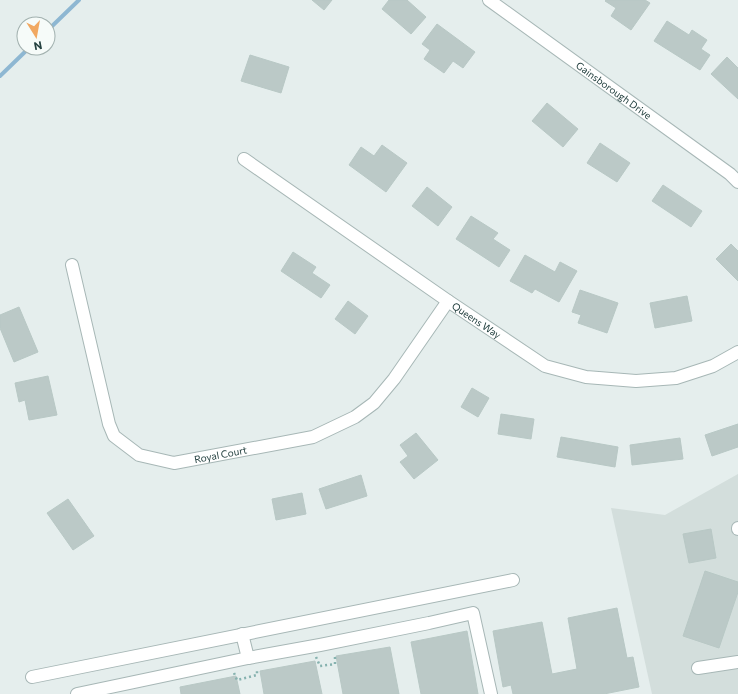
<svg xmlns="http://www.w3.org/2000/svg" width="738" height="694" viewBox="0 0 738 694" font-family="Commissioner,sans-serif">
  <rect width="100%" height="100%" fill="#e5eeed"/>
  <path fill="#d3dedc" d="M738,474V694H652L611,508L665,515Z"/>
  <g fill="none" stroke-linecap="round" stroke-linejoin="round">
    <path stroke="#8eb7d2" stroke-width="4" d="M48,30L79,0
      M0,76L29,48"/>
  </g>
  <path fill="#bbc9c7" stroke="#b8c8c5" d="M312,0H332L324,10Z
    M389,0H407L426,17L411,34L382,9Z
    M606,0H645L650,3L631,30L611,16L616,8L605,1Z
    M667,21L689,35L692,30L707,40L701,49L710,55L700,70L654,41Z
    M437,24L475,52L463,68L453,61L444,73L424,59L430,50L422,44Z
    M250,55L289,67L281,93L241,81Z
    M727,57L738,68V99L711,74Z
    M547,103L578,129L563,147L532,121Z
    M600,143L630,163L617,182L587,163Z
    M382,145L407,163L386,192L349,165L361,147L374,156Z
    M663,185L702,211L691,227L652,201Z
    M427,187L452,207L438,226L412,206Z
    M471,216L498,233L493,239L510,250L499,267L456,239Z
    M731,244L738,251V281L716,259Z
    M293,252L316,267L312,273L330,285L321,298L281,271Z
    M525,255L555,272L560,262L577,271L559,302L535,289L532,293L510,281Z
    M580,290L618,303L607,333L578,323L581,315L572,312Z
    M687,296L692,321L655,328L650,303Z
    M348,301L368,316L355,334L335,319Z
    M19,307L38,352L14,362L0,328V315Z
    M48,376L57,415L29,420L25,400L19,402L15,383Z
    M472,388L489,398L478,417L461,407Z
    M501,414L534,419L531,439L498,434Z
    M738,424V447L712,456L705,435Z
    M416,433L438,460L414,479L400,462L408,456L400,445Z
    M561,437L618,447L615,467L557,457Z
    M680,438L683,459L632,465L630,445Z
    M361,475L367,496L326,509L319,489Z
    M302,493L306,514L276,520L272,499Z
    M68,499L94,536L73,550L47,513Z
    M711,529L716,558L689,563L683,534Z
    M705,571L738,582V592L719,648L683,636Z
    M617,608L627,658L633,657L639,687L604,694H513L511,685L503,687L493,631L542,622L552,674L577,669L568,618Z
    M467,631L478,694H421L411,642Z
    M390,647L399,694H343L336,656Z
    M315,661L322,694H264L260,671Z
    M236,676L240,694H181L180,687Z"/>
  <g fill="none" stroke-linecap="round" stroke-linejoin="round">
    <g stroke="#a7b7b6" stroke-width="14">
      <g id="minor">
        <path id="s1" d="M489,0L730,174L738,182"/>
        <path id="s2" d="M244,159L448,301L545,366L586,377L636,381L676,378L713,366L738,352"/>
        <path id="s3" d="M72,265L109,424L114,436L139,455L174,463L313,437L355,417L374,403L394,379L448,301"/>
        <path d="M738,528V529"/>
        <path d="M242,634L248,658"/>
        <path d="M698,668L738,662"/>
        <path d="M32,677L513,580"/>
        <path d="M77,694L248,658L320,645L429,623L473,613L491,694"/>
      </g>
    </g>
    <path stroke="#86b2af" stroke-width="2.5" stroke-dasharray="2 3" stroke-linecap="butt" d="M316,657L320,666L335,664V655
      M234,673L237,680L257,675V669"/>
    <use href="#minor" stroke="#fff" stroke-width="12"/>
  </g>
  <g text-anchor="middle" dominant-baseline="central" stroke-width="3" stroke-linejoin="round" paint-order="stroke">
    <g font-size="10" fill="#244140" stroke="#f6fbf9">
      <text stroke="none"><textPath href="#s1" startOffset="154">Gainsborough Drive</textPath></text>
      <text stroke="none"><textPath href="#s2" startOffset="283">Queens Way</textPath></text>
      <text stroke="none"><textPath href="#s3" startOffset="291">Royal Court</textPath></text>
    </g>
  </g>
  <g transform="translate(36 36) rotate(169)"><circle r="19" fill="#f6fbf9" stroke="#a2b1af"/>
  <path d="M0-3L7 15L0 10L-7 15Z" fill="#f1a861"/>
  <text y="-6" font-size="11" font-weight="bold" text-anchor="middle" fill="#244140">N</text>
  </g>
</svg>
